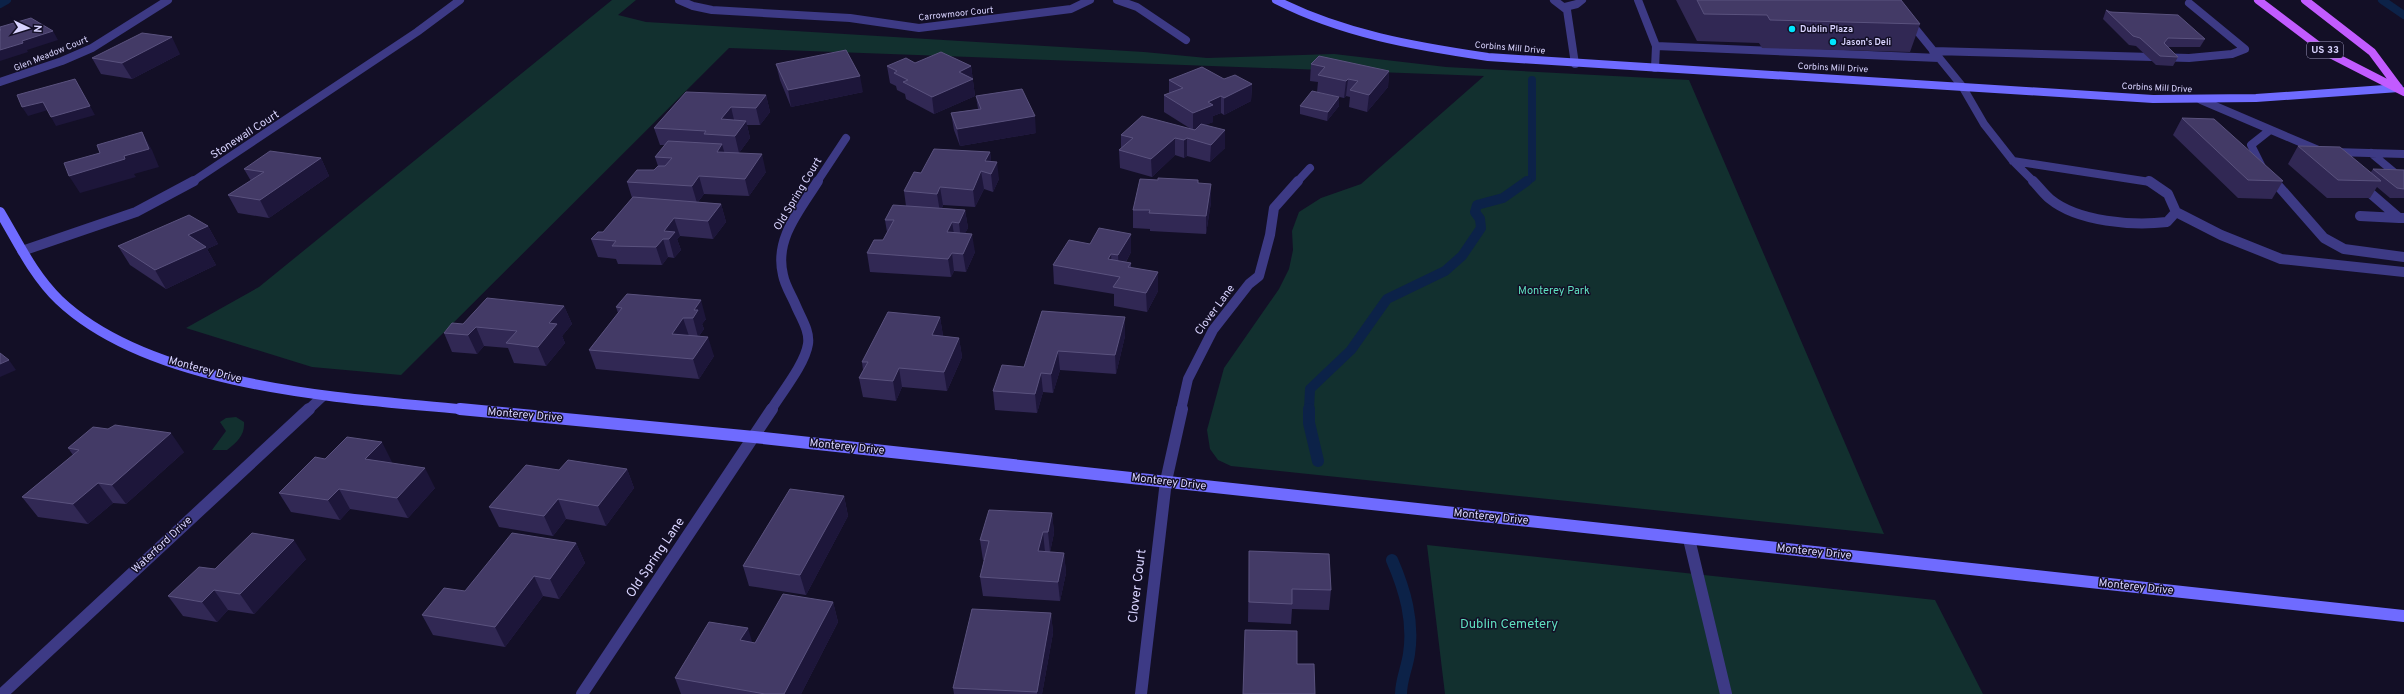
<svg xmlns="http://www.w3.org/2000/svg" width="2404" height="694" viewBox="0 0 2404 694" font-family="Overpass,sans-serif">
  <rect width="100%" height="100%" fill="#130f26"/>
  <path fill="#12302f" d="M612,0H636L618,15L646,22L1144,52L1207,58L1334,54L1446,67L1689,80L1884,534L1231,466L1218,460L1210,449L1207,430L1224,368L1279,289L1289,269L1293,250L1292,231L1299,212L1321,198L1361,184L1484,76L729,48L401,375L312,367L186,328L259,287Z
    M236,417L244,422C245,435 237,442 227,450H212L226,431L220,422L226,418Z
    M1427,545L1935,600L1983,694H1445Z"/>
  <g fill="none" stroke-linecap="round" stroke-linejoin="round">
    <path stroke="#0c2248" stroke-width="8" d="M2382,0L2404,15
      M0,4L7,0
      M1526,182L1532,178V80"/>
    <path stroke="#0c2248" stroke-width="10" d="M1309,410L1310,389L1351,350L1387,299L1445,271L1462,256L1481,228L1480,219L1475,212L1477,205L1503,198L1527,181"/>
    <path stroke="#0c2248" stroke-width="12" d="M1309,409V423L1318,461
      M1392,560C1405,590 1414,621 1409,654C1407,668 1401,680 1401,694"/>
    <path stroke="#3d3a85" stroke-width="8" d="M1117,0L1137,7L1186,40
      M1554,0L1567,10L1575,64
      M1638,0L1656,46L1655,68
      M1892,0L1962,86L1984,124L2013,161
      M1565,7L1577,4L1582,0
      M1656,46L1939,58
      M1933,51L2189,58L2232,54L2245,49L2189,3
      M2201,100L2323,152
      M2270,130L2251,145L2263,169L2275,182
      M2334,152L2404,154
      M2371,153L2401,178
      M2013,161L2150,182
      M2013,161L2034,182"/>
    <path stroke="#3d3a85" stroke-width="10" d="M2033,181C2039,187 2044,194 2050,199C2078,222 2133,226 2167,222L2176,212L2168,194L2149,181
      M2274,181L2324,238L2344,249L2404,257
      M2362,186L2399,218H2404
      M2176,212L2221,235L2281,259L2404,272
      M2360,216L2399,218"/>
    <path stroke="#3d3a85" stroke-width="12" d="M1689,539L1726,694"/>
    <path stroke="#3d3a85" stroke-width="8" d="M679,0L693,6L712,10L850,18L919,28L1071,9L1090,0
      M0,82L62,61L92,48L168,0
      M192,182L417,32L460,0
      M817,182L846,138
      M1297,182L1310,168"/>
    <path stroke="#3d3a85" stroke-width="10" d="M22,251L136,212L194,181
      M308,410L323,396
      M771,410C782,392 805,364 808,344C810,331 801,318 796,306C792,296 785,286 783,275C774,239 800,210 818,181
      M1181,410L1188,379L1213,330L1249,284L1259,276L1270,235L1274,208L1298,181"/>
    <path stroke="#3d3a85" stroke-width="12" d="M2,694L309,409
      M582,694L772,409
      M1141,694L1166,481L1182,409"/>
    <path stroke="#6f6bff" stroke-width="8" d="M1276,0C1343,34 1414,46 1488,57L2153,99L2256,98L2399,88"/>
    <path stroke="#6f6bff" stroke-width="10" d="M0,212C18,242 33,275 59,300C153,389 346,398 470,410"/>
    <path stroke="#6f6bff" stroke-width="12" d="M460,409L754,437L2404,616"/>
    <path stroke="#c25bff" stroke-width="8" d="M2258,0L2328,53L2404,92
      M2305,0L2372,52L2398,87"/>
  </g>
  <path fill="#312854" d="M1676,0H1901L1920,24L1910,52L1762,48L1759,43L1697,41Z
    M2106,10L2205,39L2200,47H2168L2178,57L2173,66L2156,65L2136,46L2129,45L2103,19Z
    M180,54L132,79L101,74L92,58Z
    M915,63L971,66L975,96L934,114L906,99L905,94L897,90L896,86L890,83L887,66Z
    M776,64L863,92L791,107L780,80Z
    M1311,64L1389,71L1388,87L1367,112L1349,107L1350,97L1346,96L1344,98L1317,92L1318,82L1310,81Z
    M1224,79L1252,84L1251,101L1224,115L1221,113L1213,116V122L1205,125L1225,148L1210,162L1187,156L1184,158L1175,155L1152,177L1120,168L1119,150L1121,149V135L1191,129L1164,112V95L1169,93V80Z
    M766,95L770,112L760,125H747L750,138L739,153L766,172L749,196L704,194L698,202L721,204L726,222L713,239L680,236L677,239L681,250L674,258L668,257L662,265L618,264L616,259L598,257L591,239L603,232L632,198L627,182L654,170L658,166L655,157L665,145H660L654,128Z
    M976,96L1036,133L960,146L954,130L951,113L978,109Z
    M1300,106H1339L1327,121L1300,114Z
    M2182,118L2283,181L2272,199L2238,198L2173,135Z
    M2298,146L2371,172L2373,169L2404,170V198H2390L2377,187L2370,198H2327L2288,164Z
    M990,152L991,161L999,179L993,192L984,189L975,207L943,205L942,208L965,210L968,228L965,233L975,252L966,272L954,271L951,277L870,272L867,253L883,240L887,232L885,220L906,206L904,191L921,173Z
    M321,158L329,176L269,218L238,213L228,195L251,181L244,169Z
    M1158,180H1198V183L1211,202L1206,234L1150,231V229L1133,228V210Z
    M208,226L218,244L207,249L216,265L166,289L130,265L118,246Z
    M1131,234V252L1126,262L1131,263V268L1158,272V291L1147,312L1114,306V294L1054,284L1053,265L1090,244Z
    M564,306L572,324L562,336L565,343L546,366L514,363L508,348L484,346L477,354L452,352L444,333L463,324Z
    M616,307L706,319L702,324L704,329L699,336L714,356L699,379L596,369L589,350L618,313Z
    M1042,311L1125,336L1116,374L1060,370L1053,393L1043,392L1037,413L995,410L993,391L1024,367Z
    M940,317L943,336L959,338L962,357L947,391L902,387L896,401L863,397L859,378L863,370L862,362Z
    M68,448L184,452L126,504L113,503L88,524L38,517L22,497L73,455Z
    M325,459L392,462L391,463L435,488L408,518L350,509L340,520L291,512L279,493Z
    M627,469L634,488L606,526L566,519L553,536L499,527L489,507L559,470Z
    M844,496L848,516L806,595L749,586L743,566Z
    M1052,513L1054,533L1050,552L1064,553L1066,573L1060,601L983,596L980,577L984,560H983L980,540Z
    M576,543L585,563L559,599L543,596L505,647L433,635L422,615L465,591Z
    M1249,551L1331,590L1329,610L1292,609L1291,624L1248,622Z
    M306,559L254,614L228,610L217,622L183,616L168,596L215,569Z
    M833,602L838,622L801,694H681L675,678L752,642L755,643Z
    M1051,613L1053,633L1042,694H954L953,688Z"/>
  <path fill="#1d163a" d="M53,31L58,40L27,50L28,52L0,61V50L22,41Z
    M172,37L180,54L132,79L122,63Z
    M971,66L975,96L934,114L932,97L959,72Z
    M1389,71L1388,87L1367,112L1369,95Z
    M860,76L863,92L791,107L788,90Z
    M75,79L95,115L56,126L51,117Z
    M1348,79L1346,96L1344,98L1346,81Z
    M1252,84L1251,101L1224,115V98Z
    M766,95L770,112L760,125L756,108Z
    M1221,96V113L1213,116V122L1193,130V113L1208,102Z
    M1339,97V106L1327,121L1328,112Z
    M43,102L48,110L28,116L22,107Z
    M731,107L735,124L721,119Z
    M1035,116L1036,133L960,146L957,129Z
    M746,121L750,138L739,153L735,136Z
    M1225,130V148L1210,162L1211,145Z
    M142,132L152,150L159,167L134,174L136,177L80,193L69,176L124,156Z
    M1175,138V155L1152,177L1151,159Z
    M1187,138V156L1184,158V140Z
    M722,144L727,162L717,152Z
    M990,152L992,169L985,161Z
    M762,154L766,172L749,196L745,179Z
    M321,158L329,176L269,218L260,200Z
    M997,162L999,179L993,192L991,174Z
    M981,171L984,189L975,207L973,190Z
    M699,176L704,194L697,203L692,186Z
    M1211,184V202L1206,234V216Z
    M940,187L943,205L940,212L937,194Z
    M721,204L726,222L713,239L708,221Z
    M965,210L968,228L961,241L959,223Z
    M674,218L680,236L677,239L681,250L674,258L669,239L664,231Z
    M952,222L955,240L947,232Z
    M208,226L218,244L207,249L216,265L166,289L155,270L188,235Z
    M972,234L975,252L966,272L963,254Z
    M1131,234V252L1119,274L1118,255Z
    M663,239L668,257L662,265L656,247Z
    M952,253L954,271L951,277L948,259Z
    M1111,254L1112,273L1108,259Z
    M1158,272V291L1147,312L1146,293Z
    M701,300L706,319L702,324L704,329L698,337L693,318L694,310Z
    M564,306L572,324L562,336L565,343L546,366L538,347L549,323Z
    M940,317L943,336L935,354L932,335Z
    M1125,317V336L1116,374L1115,355Z
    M683,318L689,336L672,334Z
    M476,327L484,346L477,354L468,335Z
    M708,337L714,356L699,379L693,359Z
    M959,338L962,357L947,391L944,372Z
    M1058,351L1060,370L1053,393L1051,374Z
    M9,360L16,370L0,377V364Z
    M899,368L902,387L896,401L893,381Z
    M1041,373L1043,392L1037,413L1035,394Z
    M171,433L184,452L126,504L112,485Z
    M382,442L392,462L376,479L365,459Z
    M425,468L435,488L408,518L397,498Z
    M627,469L634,488L606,526L598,506Z
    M98,483L113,503L88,524L73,504Z
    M339,489L350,509L340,520L328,500Z
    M844,496L848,516L806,595L800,575Z
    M558,499L566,519L553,536L544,516Z
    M1052,513L1054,533L1050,552L1048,532Z
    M1043,532L1045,552L1038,551Z
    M294,540L306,559L254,614L240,594Z
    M576,543L585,563L559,599L550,579Z
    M1064,553L1066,573L1060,601L1058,582Z
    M534,576L543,596L505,647L495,627Z
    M214,590L228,610L217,622L202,602Z
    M833,602L838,622L801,694H784Z
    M1051,613L1053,633L1042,694H1037V692Z
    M748,628L754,648L740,640Z"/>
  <path fill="#433a66" stroke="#5a527e" d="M1697,0H1901L1920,24L1770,20L1767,15L1704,14Z
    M2106,10L2110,12L2178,15L2205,39L2168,38L2164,43L2178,57L2160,56L2140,38L2133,36Z
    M31,18L53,31L22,41L23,43L0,50V30H1L0,29V27Z
    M142,33L172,37L122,63L92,58Z
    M846,50L860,76L788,90L776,64Z
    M941,52L971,66L959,72L973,79L932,97L903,82L908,80L894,73L897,71L887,66L906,58L915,63Z
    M1319,56L1389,71L1369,95L1350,90L1358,81L1348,79L1346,81L1318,75L1325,67L1311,64Z
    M1202,67L1224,79L1235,75L1252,84L1224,98L1221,96L1208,102L1213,105L1193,113L1164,95L1183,88L1169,80Z
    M75,79L90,106L51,117L43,102L22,107L17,95Z
    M1022,89L1035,116L957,129L951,113L981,109L976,96Z
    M1312,91L1339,97L1328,112L1300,106Z
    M686,92L766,95L756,108L731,107L721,119L746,121L735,136L704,134L706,131L654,128Z
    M1142,116L1195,130L1201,124L1225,130L1211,145L1187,138L1184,140L1175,138L1151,159L1119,150L1133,138L1121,135Z
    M2182,118L2214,119L2283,181L2248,180Z
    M142,132L149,149L124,156L125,159L69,176L64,163L100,153L97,145Z
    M668,141L722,144L717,152L762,154L745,179L699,176L692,186L627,182L637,170H654L658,166H665L672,158L655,157Z
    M2298,146L2340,147L2381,181L2338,180Z
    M934,149L990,152L985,161L997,162L991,174L981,171L973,190L940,187L937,194L904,191L914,172L921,173Z
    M270,151L321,158L260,200L228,195L264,172L244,169Z
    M2373,169L2404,170V189L2397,188Z
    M1158,178L1198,180V183L1211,184L1206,216L1149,213L1150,210H1133L1140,179L1158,180Z
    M633,197L721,204L708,221L674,218L664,231L675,232L669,239H663L656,247L612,246L616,241L591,239L598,232H603Z
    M893,205L965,210L959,223L952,222L947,232L972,234L963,254L952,253L948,259L867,253L874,240H883L894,220H885Z
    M189,215L208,226L188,235L206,247L155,270L118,246Z
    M1099,228L1131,234L1118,255L1111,254L1108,259L1131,263L1128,267L1158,272L1146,293L1113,287L1120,277L1053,265L1069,240L1090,244Z
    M627,294L701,300L694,310H698L693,318H683L672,334L708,337L693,359L589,350L622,308L616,307Z
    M487,298L564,306L549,323L557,324L538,347L506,343L517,331L476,327L468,335L444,333L452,323L463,324Z
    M1042,311L1125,317L1115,355L1058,351L1051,374L1041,373L1035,394L993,391L1002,365L1024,367Z
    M888,312L940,317L932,335L959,338L944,372L899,368L893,381L859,378L868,362H862Z
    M0,353L9,360L0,364Z
    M115,425L171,433L112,485L98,483L73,504L22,497L79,450L68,448L93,427L108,429Z
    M347,437L382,442L365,459L425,468L397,498L339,489L328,500L279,493L315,457L325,459Z
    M568,460L627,469L598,506L558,499L544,516L489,507L526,465L559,470Z
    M790,489L844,496L800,575L743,566Z
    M989,510L1052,513L1048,532H1043L1038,551L1064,553L1058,582L980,577L989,541L980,540Z
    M252,533L294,540L240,594L214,590L202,602L168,596L199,567L215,569Z
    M512,533L576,543L550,579L534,576L495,627L422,615L444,588L465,591Z
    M1249,551L1329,554L1331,590L1292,589V604L1249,602Z
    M783,594L833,602L784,694H765L675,678L709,622L748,628L740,640L755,643Z
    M972,609L1051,613L1037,692L953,688Z
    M1245,630L1297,631V664H1314L1315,694H1243Z"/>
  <g fill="#00e5ff" stroke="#130f26" stroke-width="1.5">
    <circle cx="1792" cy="29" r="4"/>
    <circle cx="1833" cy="42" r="4"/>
  </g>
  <g text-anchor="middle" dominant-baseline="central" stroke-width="3" stroke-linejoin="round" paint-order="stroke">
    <g font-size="9" fill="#d9d4ff" stroke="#130f26">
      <text transform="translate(956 14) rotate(-6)">Carrowmoor Court</text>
      <text transform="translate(1510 48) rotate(5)">Corbins Mill Drive</text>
      <text transform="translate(51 54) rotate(-22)">Glen Meadow Court</text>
      <text transform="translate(1833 68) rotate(3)">Corbins Mill Drive</text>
      <text transform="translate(2157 88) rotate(3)">Corbins Mill Drive</text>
    </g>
    <g font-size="9" font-weight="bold" fill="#d9d4ff" stroke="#130f26" text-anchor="start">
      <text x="1800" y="29">Dublin Plaza</text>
      <text x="1841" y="42">Jason's Deli</text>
    </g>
    <rect fill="#130f26" stroke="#9e99be" stroke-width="1" x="2307" y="42" width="36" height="16" rx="3"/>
    <g font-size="10" font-weight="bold" fill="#d9d4ff">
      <text x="2325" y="50">US 33</text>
    </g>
    <g font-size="11" fill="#d9d4ff" stroke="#130f26">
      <text transform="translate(245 135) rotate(-33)">Stonewall Court</text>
      <text transform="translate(798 194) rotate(-59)">Old Spring Court</text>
      <text transform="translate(1215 310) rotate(-54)">Clover Lane</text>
      <text transform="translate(205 370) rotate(15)">Monterey Drive</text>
      <text transform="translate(525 415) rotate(5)">Monterey Drive</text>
      <text transform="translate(847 447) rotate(6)">Monterey Drive</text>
      <text transform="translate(1169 482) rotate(7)">Monterey Drive</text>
      <text transform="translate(1491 517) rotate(6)">Monterey Drive</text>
      <text transform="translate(162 545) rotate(-43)">Waterford Drive</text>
      <text transform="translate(1814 552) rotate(6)">Monterey Drive</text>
      <text transform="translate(2136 587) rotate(6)">Monterey Drive</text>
    </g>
    <g font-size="11" fill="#5fe0c0" stroke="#130f26">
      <text x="1554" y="291">Monterey Park</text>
    </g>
    <g font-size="13" fill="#d9d4ff" stroke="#130f26">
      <text transform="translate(656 558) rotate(-56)">Old Spring Lane</text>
      <text transform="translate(1138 586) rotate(-83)">Clover Court</text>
    </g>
    <g font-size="13" fill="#5fe0c0" stroke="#130f26">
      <text x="1509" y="625">Dublin Cemetery</text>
    </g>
  </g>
  <g transform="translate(28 28) rotate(94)" stroke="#130f26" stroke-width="3" paint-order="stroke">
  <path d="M0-3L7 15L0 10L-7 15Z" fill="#d9d4ff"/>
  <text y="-6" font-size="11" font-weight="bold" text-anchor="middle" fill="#d9d4ff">N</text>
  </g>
</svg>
